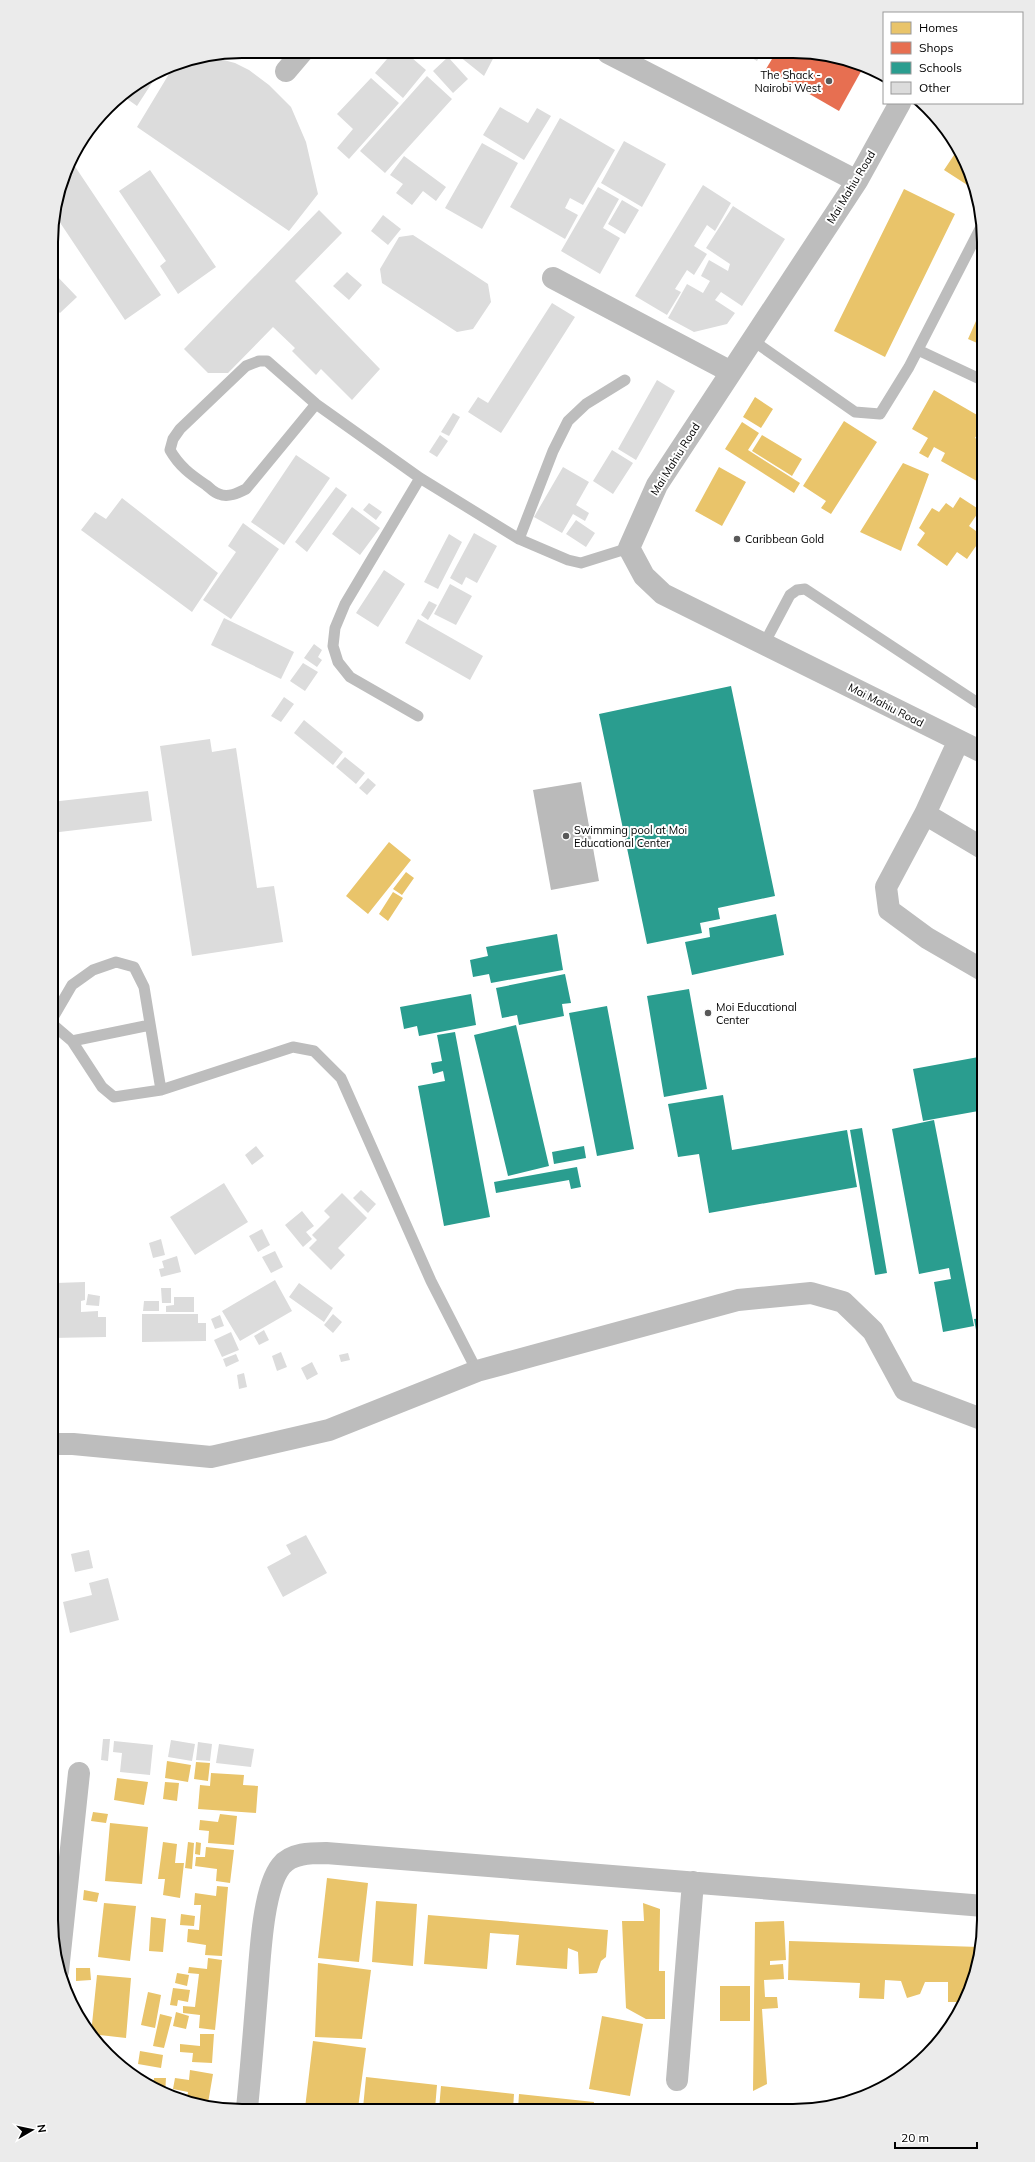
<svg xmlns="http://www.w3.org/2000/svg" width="1035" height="2162" viewBox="0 0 1035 2162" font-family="Mulish,sans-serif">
  <rect width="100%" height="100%" fill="#fff"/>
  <path fill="#bababa" d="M581,782L599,881L551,890L533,790Z"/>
  <path fill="#e9c46a" d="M958,149L976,188L975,190L944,170Z
    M904,189L955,214L885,357L834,331Z
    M984,303V346L968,339Z
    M934,390L984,419V423L975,438L984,443V485L941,461L945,453L934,447L928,458L919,453L928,438L912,429Z
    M755,397L773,409L761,428L743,417Z
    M844,421L877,442L831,514L821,508L826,501L803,486Z
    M742,422L759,433L748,450L800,483L794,493L725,449Z
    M762,435L802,459L792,476L752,451Z
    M903,463L929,474L901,551L860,532Z
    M719,467L746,482L722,526L695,511Z
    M960,497L980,510L969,526L983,536L967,559L957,552L947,566L917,545L925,533L919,528L932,508L939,512L946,503L953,508Z
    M389,842L411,860L368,914L346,896Z
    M406,872L414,878L402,895L393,889Z
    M393,892L403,898L388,921L379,914Z
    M167,1761L191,1765L188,1782L165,1778Z
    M196,1762L210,1763L208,1781L194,1779Z
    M211,1773L244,1775L243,1785L258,1786L256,1813L198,1809L200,1785L210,1786Z
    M117,1778L148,1782L144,1805L114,1800Z
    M165,1782L179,1783L177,1801L163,1799Z
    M93,1812L108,1814L106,1823L91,1821Z
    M220,1814L237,1816L234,1845L208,1843L209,1831L199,1830L200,1820L218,1822Z
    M110,1823L148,1827L142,1884L105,1881Z
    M163,1842L177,1844L175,1863H184L180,1898L163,1895L165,1879H158Z
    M188,1842L194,1843L192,1869L185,1868Z
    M196,1842L201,1843L200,1855L195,1854Z
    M206,1847L234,1850L230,1883L216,1881L217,1869L195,1866L196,1857H205Z
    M327,1878L368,1883L359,1962L318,1958Z
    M217,1886L228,1887L222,1956L205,1955L206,1945L187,1942L188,1929L199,1930L201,1905H194L195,1893L216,1896Z
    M84,1890L99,1893L97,1902L83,1900Z
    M376,1901L417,1904L413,1966L372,1962Z
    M104,1903L136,1906L130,1961L98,1957Z
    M643,1903L660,1909L659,1971H665V2019H646L626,2008L622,1921H644Z
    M181,1914L195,1916L194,1926L180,1925Z
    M428,1915L608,1930L606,1957L601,1961L597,1973L579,1974L578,1952L568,1948L567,1969L516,1965L519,1935L490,1933L487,1969L424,1964Z
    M151,1917L166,1919L163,1952L149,1951Z
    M784,1921L786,1960L770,1961V1965L783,1964L784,1979L764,1980L765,1997H777L778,2008L762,2009L767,2084L753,2091L755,1922Z
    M789,1941L980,1947L970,1993L964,2002H948V1982H925L920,1994L907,1998L901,1981L885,1980L884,1999L859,1998L860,1983L788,1980Z
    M208,1958L222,1960L215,2030L199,2028L200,2015L183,2013V2006L195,2007L199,1974L188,1973L189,1967L207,1969Z
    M318,1963L371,1970L362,2039L315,2037Z
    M76,1968H90L91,1980L76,1981Z
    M177,1973L189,1975L187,1986L175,1983Z
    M97,1975L131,1978L126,2038L91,2034Z
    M720,1986H750V2021H720Z
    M173,1988L190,1990L188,2002L178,2000L177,2006L170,2005Z
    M148,1992L161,1995L155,2028L141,2025Z
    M176,2012L189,2016L186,2029L173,2026Z
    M160,2014L172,2017L164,2048L153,2046Z
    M602,2016L643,2024L630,2096L589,2089Z
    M200,2034H214L212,2063L192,2062L193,2053L180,2052V2044L200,2046Z
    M313,2041L366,2048L358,2108H305Z
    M140,2051L163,2055L161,2068L138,2064Z
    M111,2058L123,2059L122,2068L116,2063Z
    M190,2070L213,2074L208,2103L187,2099L188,2092L173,2089L175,2078L189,2080Z
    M366,2077L437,2085L435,2109L363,2108Z
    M154,2078H166L165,2094L153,2089Z
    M441,2086L514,2094L513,2109H439Z
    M519,2094L594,2102L593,2110L518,2109Z
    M190,2102L211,2104L210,2107H205Z"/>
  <path fill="#e76f51" d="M775,54L830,55L864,66L839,111L766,69Z"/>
  <path fill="#2a9d8f" d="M731,686L775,896L718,908L720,919L700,923L702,933L647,944L599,714Z
    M776,914L784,955L692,975L685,942L710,937L709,928Z
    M557,934L563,970L491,983L489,974L473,977L470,960L488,956L486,947Z
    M565,974L571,1003L562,1004L564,1016L519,1025L517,1015L502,1018L496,988Z
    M689,989L707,1089L664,1097L647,996Z
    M471,994L476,1025L419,1036L417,1026L404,1029L400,1007Z
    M607,1006L634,1149L597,1156L569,1013Z
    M516,1025L549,1166L508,1176L474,1035Z
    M455,1032L490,1217L444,1226L418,1086L445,1081L443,1071L433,1074L431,1063L442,1061L437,1035Z
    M984,1056V1110L923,1121L913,1069Z
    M723,1095L732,1150L847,1130L857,1187L709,1213L699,1154L678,1157L668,1104Z
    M934,1120L974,1326L943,1332L934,1282L951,1279L949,1268L919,1274L892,1129Z
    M862,1128L887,1273L875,1275L850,1130Z
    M584,1146L586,1158L554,1164L552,1152Z
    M577,1167L581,1187L571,1189L569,1180L496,1193L494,1182Z
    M984,1318V1356L981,1357L974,1319Z"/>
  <path fill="#dcdcdc" d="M393,52H405L426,70L403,98L375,73Z
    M454,52L496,53L484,76Z
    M745,54H761L757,61Z
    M212,57L235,63L249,70L269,85L291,107L306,142L318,194L289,231L137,127L175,64Z
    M448,57L468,79L453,93L433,71Z
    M159,72L137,106L123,96L124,93Z
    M427,76L452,99L385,173L360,151Z
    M371,78L399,103L349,159L337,148L353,129L337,114Z
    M500,107L528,123L537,108L551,116L524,160L483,135Z
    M560,118L615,150L583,205L570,198L565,208L578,215L565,239L510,207Z
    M624,141L666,164L642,207L601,183Z
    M482,143L518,163L482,229L445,208Z
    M404,156L446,187L436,201L423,191L412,205L396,193L403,184L390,175Z
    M70,159L161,295L125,320L55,215Z
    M150,170L216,267L178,294L160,266L166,261L119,191Z
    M703,185L731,203L715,231L707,225L694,246L707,254L694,275L687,270L675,289L681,292L667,315L635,296Z
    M598,187L619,199L603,228L620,238L600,274L561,251Z
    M622,200L639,210L625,234L608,224Z
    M733,206L785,239L742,306L721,292L715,300L735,313L727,324L694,332L668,318L687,284L703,293L710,281L701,276L709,260L728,271L730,264L706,248Z
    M319,210L342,233L295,281L380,369L352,400L321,369L316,375L292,351L295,348L273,327L228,373H208L184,349Z
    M383,215L401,229L388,245L371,231Z
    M413,235L488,284L491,302L473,329L457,332L382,283L380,269L399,237Z
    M53,272L77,297L60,313L51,305V274Z
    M347,272L362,285L349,300L333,286Z
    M552,303L575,317L501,433L468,412L478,397L488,403Z
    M657,380L675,391L636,460L618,449Z
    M453,413L460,417L449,436L441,432Z
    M440,435L448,441L437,457L429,452Z
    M612,450L633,463L613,494L593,481Z
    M296,455L330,478L284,545L251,522Z
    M563,467L589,482L576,505L589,513L585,521L573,514L562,533L534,517Z
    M336,487L347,495L307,552L295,542Z
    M122,498L218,573L192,612L81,530L95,512L106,519Z
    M369,503L382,512L376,520L363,510Z
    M352,507L380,528L360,555L332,534Z
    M576,520L595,533L586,547L566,534Z
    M243,523L279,549L231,619L203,600L236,552L228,546Z
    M474,533L497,546L477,583L466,577L462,585L450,578Z
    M449,534L462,542L438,589L424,582Z
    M384,570L405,584L378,627L356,613Z
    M450,584L472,596L456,625L434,614Z
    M429,601L437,605L428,620L421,615Z
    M224,618L294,652L281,679L211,645Z
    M418,619L483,656L470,680L405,643Z
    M314,644L322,650L318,657L322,660L317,667L304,658Z
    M303,663L318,672L305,691L290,681Z
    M284,697L294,704L281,722L271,716Z
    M304,720L343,752L333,765L294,733Z
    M210,739L212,752L236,748L257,888L274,886L283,942L192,956L160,746Z
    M345,757L365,773L356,784L336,767Z
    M368,778L376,785L367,795L359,788Z
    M148,791L152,821L51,833V802Z
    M256,1146L264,1156L252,1165L245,1155Z
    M224,1183L248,1222L195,1255L170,1217Z
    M361,1190L376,1204L368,1213L353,1198Z
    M342,1193L367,1218L338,1248L345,1255L331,1270L309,1248L317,1240L312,1235L330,1217L324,1211Z
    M302,1211L314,1226L306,1232L312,1239L303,1247L285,1225Z
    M262,1229L270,1245L258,1252L249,1236Z
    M161,1239L165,1255L153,1258L149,1243Z
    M275,1251L283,1267L271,1273L262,1257Z
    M177,1256L181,1272L161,1277L159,1269L164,1268L162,1261Z
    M275,1280L292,1311L240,1341L222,1311Z
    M85,1282V1300L81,1301V1312L98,1311V1317H106V1337L51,1338V1304H57L56,1283Z
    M299,1283L333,1308L324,1322L289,1297Z
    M161,1288H171V1303H162Z
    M88,1294L100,1296L99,1306L86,1305Z
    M174,1297H194V1312H166V1306L174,1305Z
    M144,1301H159V1311H143Z
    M142,1314H198V1323H206V1341L142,1342Z
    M333,1314L342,1322L333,1333L324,1325Z
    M220,1315L224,1326L215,1329L211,1319Z
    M264,1330L269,1340L259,1345L254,1336Z
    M231,1332L239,1350L222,1357L214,1340Z
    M281,1352L287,1367L277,1371L272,1356Z
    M348,1353L350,1360L341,1362L339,1355Z
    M236,1354L239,1361L226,1367L223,1359Z
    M312,1362L318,1374L307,1380L301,1368Z
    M244,1373L247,1387L239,1389L237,1375Z
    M306,1535L327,1573L283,1597L267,1567L291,1554L286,1545Z
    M89,1550L93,1568L75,1572L71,1554Z
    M53,1578L57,1590L51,1591V1579Z
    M108,1578L119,1620L70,1633L63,1602L92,1595L89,1583Z
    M103,1739H110L108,1761L101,1760Z
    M171,1740L195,1744L192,1761L168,1757Z
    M114,1741L153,1745L150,1775L120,1772L122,1753L113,1752Z
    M198,1742L212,1744L210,1761L196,1760Z
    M219,1744L254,1749L251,1767L216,1763Z"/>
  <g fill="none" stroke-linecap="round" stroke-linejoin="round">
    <path stroke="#bdbdbd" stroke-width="11" d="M752,340L855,412L880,414L909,367L982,225
      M918,350L984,381
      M316,404L246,489C238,493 228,498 219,494C214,493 210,488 206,485C191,475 179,466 170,450L173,439L180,429L246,366L259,361H267L316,404L420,478L519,539L568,560L581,563L629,548
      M519,539L553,451L568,421L586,404L625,380
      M764,644L790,595L797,590L805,589L984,707
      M418,716L350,677L338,662L333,646L335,628L345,604L420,478
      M51,1021L72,985L93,970L116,962L134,967L144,987L161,1090
      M51,1023L72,1041L102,1087L114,1097L161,1090L293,1047L314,1051L341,1078L431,1281L477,1371
      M72,1041L150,1025"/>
    <path stroke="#bdbdbd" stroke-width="22" d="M608,53L857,181
      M286,71L303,51
      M900,103L857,181L657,485L629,548L644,576L663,594L984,753
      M553,278L731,372
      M958,742L925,814L886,887L889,910L927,938L984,971
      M925,814L984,849
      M51,1444H73L211,1457L329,1430L477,1371L532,1356L738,1300L811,1293L843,1302L873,1331L905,1390L984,1420
      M58,1971L79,1773
      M677,2080L693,1882
      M247,2108C251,2069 254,2031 257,1993C260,1961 262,1890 281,1866C291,1853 311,1853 326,1853L984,1906"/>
  </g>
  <g fill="#595959" stroke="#fff" stroke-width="1.5">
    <circle cx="829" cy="81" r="4"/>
    <circle cx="737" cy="539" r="4"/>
    <circle cx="566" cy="836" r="4"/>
    <circle cx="708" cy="1013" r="4"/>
  </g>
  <g text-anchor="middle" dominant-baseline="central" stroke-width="4" stroke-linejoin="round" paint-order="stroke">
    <g font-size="11" fill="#000" stroke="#fff" text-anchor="start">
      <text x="821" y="75" text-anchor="end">The Shack -<tspan x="821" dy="13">Nairobi West</tspan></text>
      <text x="745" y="539">Caribbean Gold</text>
      <text x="574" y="830">Swimming pool at Moi<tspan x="574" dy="13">Educational Center</tspan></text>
      <text x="716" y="1007">Moi Educational<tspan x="716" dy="13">Center</tspan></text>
    </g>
    <g font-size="11" fill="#000" stroke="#fff">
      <text transform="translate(851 187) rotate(-59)">Mai Mahiu Road</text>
      <text transform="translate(675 459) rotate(-58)">Mai Mahiu Road</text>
      <text transform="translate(886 705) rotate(27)">Mai Mahiu Road</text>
    </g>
  </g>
  <path d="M0 0H1035V2162H0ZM242 58H793A184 184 0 0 1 977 242V1920A184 184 0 0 1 793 2104H242A184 184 0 0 1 58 1920V242A184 184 0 0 1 242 58Z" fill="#ebebeb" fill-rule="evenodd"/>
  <path fill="none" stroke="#000" stroke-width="2" d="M242 58H793A184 184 0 0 1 977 242V1920A184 184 0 0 1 793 2104H242A184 184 0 0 1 58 1920V242A184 184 0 0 1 242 58Z"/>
  <rect x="883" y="12" width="140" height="92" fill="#ffffff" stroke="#999999"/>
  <rect x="891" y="22" width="20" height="12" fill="#e9c46a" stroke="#999999"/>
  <text x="919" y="32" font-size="12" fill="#000000">Homes</text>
  <rect x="891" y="42" width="20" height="12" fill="#e76f51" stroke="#999999"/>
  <text x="919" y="52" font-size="12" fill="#000000">Shops</text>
  <rect x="891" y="62" width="20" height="12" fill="#2a9d8f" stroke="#999999"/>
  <text x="919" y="72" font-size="12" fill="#000000">Schools</text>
  <rect x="891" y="82" width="20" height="12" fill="#dcdcdc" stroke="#999999"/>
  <text x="919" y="92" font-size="12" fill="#000000">Other</text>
  <g transform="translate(32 2130) rotate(81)" stroke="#ffffff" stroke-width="3" paint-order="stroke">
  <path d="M0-3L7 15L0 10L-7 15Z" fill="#000000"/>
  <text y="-6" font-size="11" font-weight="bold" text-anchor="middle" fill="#000000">N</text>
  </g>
  <path d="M895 2142v6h82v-6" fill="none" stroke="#000000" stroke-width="2"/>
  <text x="901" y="2142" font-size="12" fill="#000000" stroke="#ffffff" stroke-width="3" paint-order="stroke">20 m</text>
</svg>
